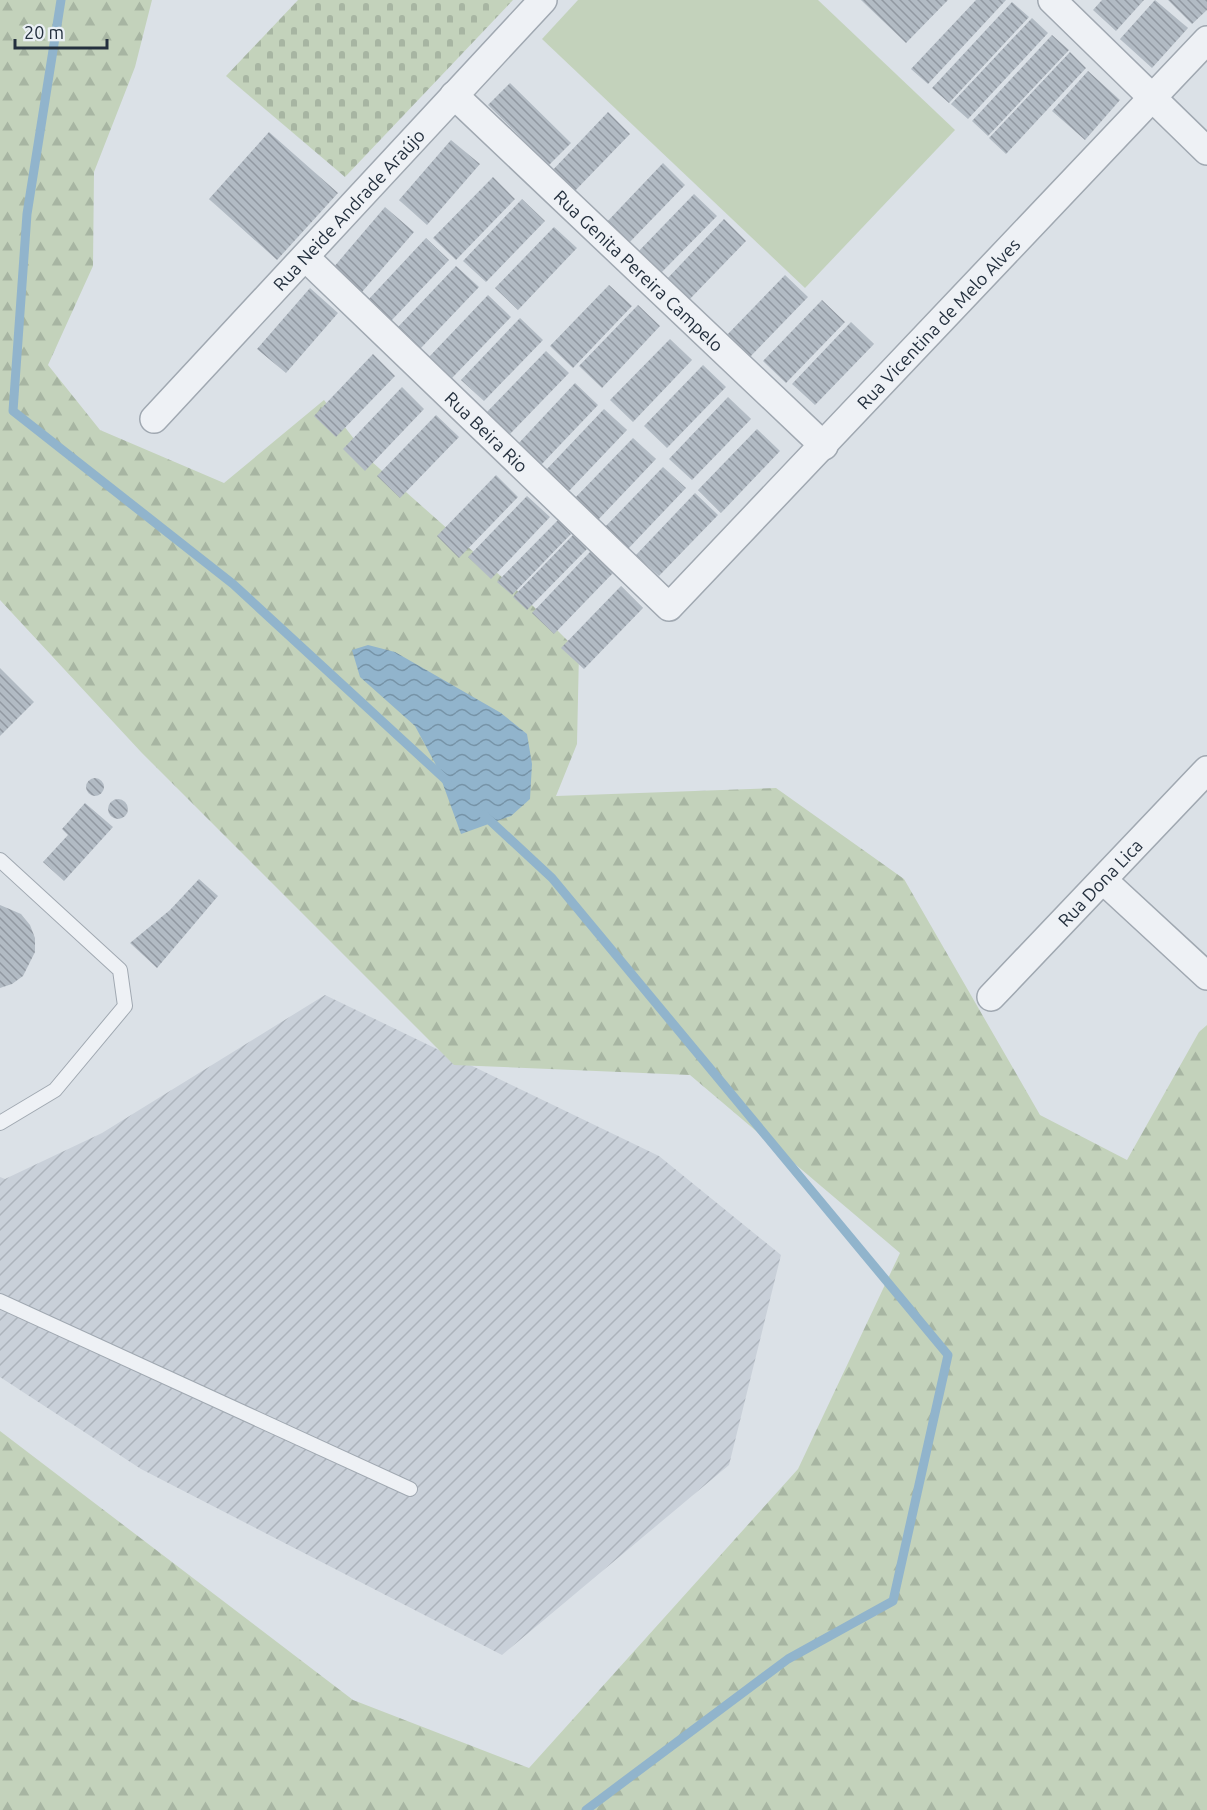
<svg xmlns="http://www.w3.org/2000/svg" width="1207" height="1810" viewBox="0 0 1207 1810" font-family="Ubuntu,sans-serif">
  <defs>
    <pattern id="industrial-furrows" width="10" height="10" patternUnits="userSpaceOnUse" patternTransform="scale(1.5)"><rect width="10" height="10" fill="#c9d0d9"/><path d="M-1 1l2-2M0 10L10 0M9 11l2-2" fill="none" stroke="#acb3bb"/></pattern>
    <pattern id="forest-firs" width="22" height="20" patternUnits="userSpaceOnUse" patternTransform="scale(1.5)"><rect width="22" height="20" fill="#c3d2bb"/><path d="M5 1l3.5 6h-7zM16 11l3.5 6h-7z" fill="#a7b5a2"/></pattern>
    <pattern id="cemetery-stones" width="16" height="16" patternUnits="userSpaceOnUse" patternTransform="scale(1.5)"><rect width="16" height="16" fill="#c3d2bb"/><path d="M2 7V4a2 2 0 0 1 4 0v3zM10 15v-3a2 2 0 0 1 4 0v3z" fill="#a7b5a2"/></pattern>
    <pattern id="water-waves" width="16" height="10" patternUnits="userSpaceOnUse" patternTransform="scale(1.5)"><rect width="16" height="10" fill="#91b4cc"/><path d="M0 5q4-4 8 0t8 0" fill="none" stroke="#7693a7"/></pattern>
    <pattern id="building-back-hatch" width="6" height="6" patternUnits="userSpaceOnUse" patternTransform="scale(1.5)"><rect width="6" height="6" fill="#b2bbc4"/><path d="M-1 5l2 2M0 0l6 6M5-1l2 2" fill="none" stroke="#9198a1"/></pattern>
  </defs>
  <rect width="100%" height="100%" fill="#dbe1e7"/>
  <path fill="url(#industrial-furrows)" d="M325,995L659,1156L781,1255L729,1465L502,1655L141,1469L0,1377V1177L5,1179L102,1133Z"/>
  <path fill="url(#forest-firs)" d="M0,0H152L135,67L94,172L93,266L48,365L100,430L224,483L324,400L371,461L521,594L579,652L577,744L556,796L776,788L904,879L1040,1115L1127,1160L1199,1032L1207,1025V1810H0V1431L353,1700L529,1768L798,1469L900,1253L690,1075L454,1065L141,752L0,600Z"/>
  <path fill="url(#cemetery-stones)" d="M298,0H513L345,177L226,76Z"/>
  <path fill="#c3d2bb" d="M578,0H818L955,130L805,288L542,39Z"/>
  <path fill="url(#water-waves)" d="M368,645L395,652L501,713L527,734L532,764L530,799L511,816L461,834L436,765L415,726L360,677L352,650Z"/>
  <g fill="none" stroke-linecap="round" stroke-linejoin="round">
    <path stroke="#91b4cc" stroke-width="9" d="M61,0L27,214L13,411L233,584L447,781
      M484,815L552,878L948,1355L893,1601L788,1659L586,1810"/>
  </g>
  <path fill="url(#building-back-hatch)" d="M861,0H948L906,43Z
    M976,0H1006L928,84L911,69Z
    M1102,0H1144L1116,31L1093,10Z
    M1155,0L1188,28L1152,68L1120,39Z
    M1168,0H1207V10L1192,24Z
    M1012,2L1029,17L949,103L932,88Z
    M1032,18L1048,33L968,119L951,104Z
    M1052,35L1069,50L988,136L972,121Z
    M1070,52L1086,68L1006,154L989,138Z
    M1088,71L1120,100L1085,140L1052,111Z
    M510,83L571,143L549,165L488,105Z
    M608,112L630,134L571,195L549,174Z
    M269,132L338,193L277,260L209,199Z
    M451,140L480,164L427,225L399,200Z
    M663,163L685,185L626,246L604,225Z
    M493,177L515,199L456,260L433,238Z
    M694,194L717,216L657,277L635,255Z
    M522,199L545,221L486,282L463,261Z
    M385,207L414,232L362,292L333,268Z
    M724,219L746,241L687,302L665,281Z
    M554,227L577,248L518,310L495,288Z
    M426,238L449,260L390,322L368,300Z
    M456,266L479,287L420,349L398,327Z
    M785,275L808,297L749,358L726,336Z
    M609,285L632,306L573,368L550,346Z
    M310,288L338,313L286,373L257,349Z
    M488,295L511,317L452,378L429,357Z
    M822,300L845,322L786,383L763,361Z
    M638,305L660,326L602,388L579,366Z
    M520,318L543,340L484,401L461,380Z
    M851,322L874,344L815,405L792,384Z
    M670,339L692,360L633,422L610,400Z
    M546,351L569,373L510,434L487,412Z
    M373,354L395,376L336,437L314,416Z
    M703,365L726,387L667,448L644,426Z
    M575,383L598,405L540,466L517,445Z
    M402,387L424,409L365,471L343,449Z
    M728,397L751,419L692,480L669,459Z
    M604,409L627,430L568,492L546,470Z
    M436,415L459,437L400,498L377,476Z
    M757,429L780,451L721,513L698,490Z
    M633,438L656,459L597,521L574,499Z
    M663,467L686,488L627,550L604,528Z
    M496,475L518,497L459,558L437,536Z
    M695,493L718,515L659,576L636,555Z
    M527,496L550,517L491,579L468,557Z
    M558,520L571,534L512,595L497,582Z
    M573,535L587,549L527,610L513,597Z
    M591,551L613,573L554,634L532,613Z
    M621,586L643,608L584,669L561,648Z
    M0,668L34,702L0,736Z
    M86 787a9 9 0 1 1 18 0a9 9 0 1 1-18 0Z
    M108 809a10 10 0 1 1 20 0a10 10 0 1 1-20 0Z
    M85,803L113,827L64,881L43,862L68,835L62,829Z
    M199,879L218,896L157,968L130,943L170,910Z
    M0,905L21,914L30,925L35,938V952L23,976L12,984L0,988Z"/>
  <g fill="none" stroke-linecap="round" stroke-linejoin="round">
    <g stroke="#a0a8b1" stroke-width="16">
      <path id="service" d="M0,860L120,970L125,1006L55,1090L0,1123
        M0,1301L410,1489"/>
    </g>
    <g stroke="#a0a8b1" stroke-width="30">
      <g id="minor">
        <path d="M1052,0L1207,151"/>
        <path id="s1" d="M454,95L824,446"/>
        <path id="s2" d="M305,257L669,607L1207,40"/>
        <path id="s3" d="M154,419L543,0"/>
        <path d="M1103,880L1207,976"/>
        <path id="s4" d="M991,997L1207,770"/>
      </g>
    </g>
    <use href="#service" stroke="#eef1f5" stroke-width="14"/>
    <use href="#minor" stroke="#eef1f5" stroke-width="27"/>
  </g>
  <g text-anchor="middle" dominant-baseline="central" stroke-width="5" stroke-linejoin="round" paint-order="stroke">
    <g font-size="18" fill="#24303e" stroke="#eaf0f5">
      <text stroke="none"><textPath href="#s3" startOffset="286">Rua Neide Andrade Araújo</textPath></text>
      <text stroke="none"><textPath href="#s1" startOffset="255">Rua Genita Pereira Campelo</textPath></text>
      <text stroke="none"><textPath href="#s2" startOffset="896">Rua Vicentina de Melo Alves</textPath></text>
      <text stroke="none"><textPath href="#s2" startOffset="252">Rua Beira Rio</textPath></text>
      <text stroke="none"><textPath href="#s4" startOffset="158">Rua Dona Lica</textPath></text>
    </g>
  </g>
  <path d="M15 39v9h92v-9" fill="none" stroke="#24303e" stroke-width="3"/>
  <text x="24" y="39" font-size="18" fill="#24303e" stroke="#eaf0f5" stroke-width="4.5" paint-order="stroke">20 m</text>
</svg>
